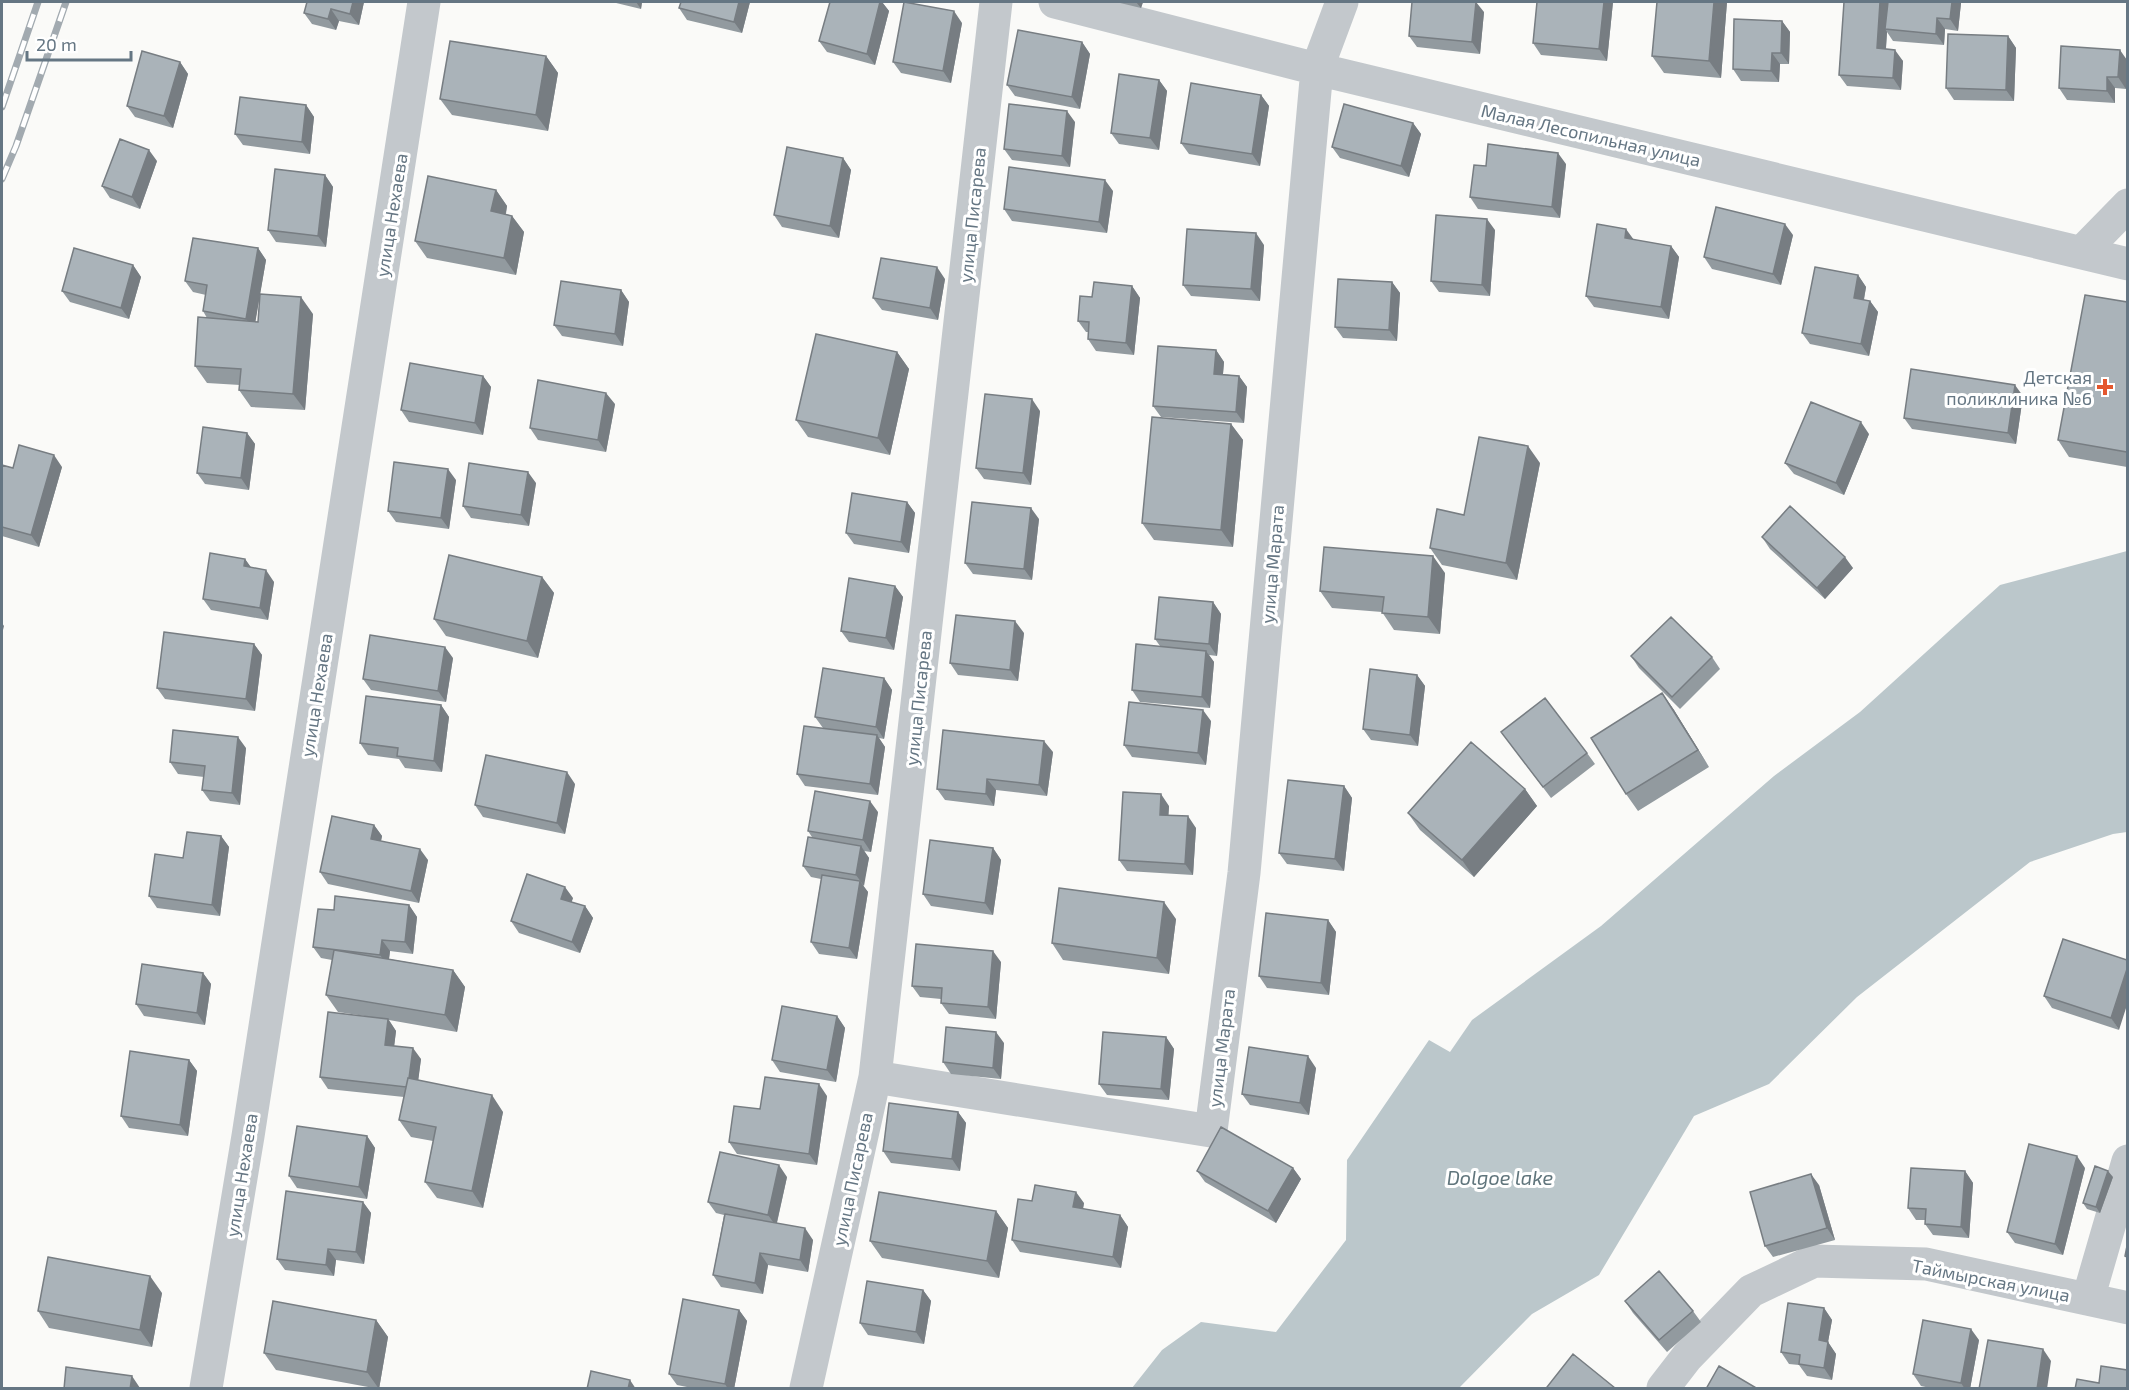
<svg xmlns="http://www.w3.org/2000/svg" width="2129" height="1390" viewBox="0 0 2129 1390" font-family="'Exo 2',sans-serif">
  <rect width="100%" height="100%" fill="#fafaf8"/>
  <path fill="#bbc7cb" d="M2127,551V832L2113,834L2030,862L1857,997L1769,1084L1694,1116L1599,1275L1532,1314L1459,1388H1132L1162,1350L1201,1322L1276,1332L1346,1240L1347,1160L1429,1040L1450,1052L1472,1020L1601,926L1774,776L1860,712L2000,585Z"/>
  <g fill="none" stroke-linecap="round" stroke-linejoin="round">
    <path stroke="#c3c8cc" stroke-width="33" d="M1055,2L1317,69L2128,264
      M2082,252L2128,205
      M875,1077L1211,1131L1244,873L1317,69L1342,2
      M2088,1299L2128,1161
      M806,1388L875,1077L996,2
      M1663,1388L1687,1357L1751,1291L1814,1261L1926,1264L2128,1308"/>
    <path stroke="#c3c8cc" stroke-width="33" d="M206,1388L248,1136L424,2"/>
    <g stroke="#a2aab0" stroke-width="7">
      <path id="rail" d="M2,107L38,2
        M2,179L16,146L66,2"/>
    </g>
    <use href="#rail" stroke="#fff" stroke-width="4.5" stroke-dasharray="14" stroke-linecap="butt"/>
  </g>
  <path fill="#929a9f" d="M307,2H364L359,25L339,21L336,30L312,24L304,13Z
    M612,2H642L641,9Z
    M750,2L742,33L687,20L679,8Z
    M830,2H882L889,11L875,65L827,52L819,41Z
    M1116,2H1143L1141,8Z
    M1537,2H1613L1607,61L1541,55L1533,43Z
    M1727,2L1721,78L1664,73L1652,56Z
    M1844,2L1961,3L1958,31L1945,29L1944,45L1893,41L1887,32L1886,49L1903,61L1901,90L1847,86L1839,75Z
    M1484,12L1480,54L1417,47L1409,36Z
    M1782,21L1790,32L1789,64H1780L1779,82L1741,81L1733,69Z
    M962,23L951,83L901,73L893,62Z
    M2008,36L2016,48L2014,101L1954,100L1946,88Z
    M1082,42L1090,54L1080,109L1015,96L1007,85Z
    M2120,50L2126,89L2115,88V103L2067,100L2059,88Z
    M546,56L558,73L548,131L452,115L440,99Z
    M180,62L188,74L173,128L135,117L127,106Z
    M1159,80L1167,91L1159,150L1119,144L1111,133Z
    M1261,95L1269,106L1260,166L1189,154L1181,143Z
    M306,105L314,117L310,154L243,145L235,134Z
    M1075,122L1070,167L1012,160L1004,149Z
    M1413,123L1421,134L1409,177L1340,158L1332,147Z
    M843,158L851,170L839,238L782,227L774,215Z
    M157,161L140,209L110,198L102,186Z
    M1566,164L1560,218L1478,209L1470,197L1486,166Z
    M325,175L333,187L326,247L276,242L268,230Z
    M496,190L507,206L506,214L512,216L524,232L516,275L427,258L415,241Z
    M1113,191L1107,233L1012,221L1004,209Z
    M1495,230L1490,296L1439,292L1431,281Z
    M1793,235L1781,285L1712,269L1704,257Z
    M1634,240L1671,246L1679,257L1669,319L1594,307L1586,296Z
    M1264,245L1260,301L1191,296L1183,285Z
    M258,248L266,260L255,322L313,314L305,410L251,407L239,390L240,385L207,383L195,366L207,318L203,311L206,295L193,292L185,281Z
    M133,265L141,277L129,319L70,302L62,291Z
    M1858,275L1866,287L1864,300L1870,301L1878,312L1869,356L1810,344L1802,333Z
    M945,279L938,320L882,310L873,298Z
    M1392,282L1400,293L1397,341L1343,338L1335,327Z
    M1132,286L1140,298L1134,355L1096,351L1088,339V332H1086L1078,321L1092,297Z
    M621,290L629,302L623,346L562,336L554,325Z
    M2127,302V467L2069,457L2058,440Z
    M1216,350L1224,362L1223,374L1239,376L1247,387L1244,423L1161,417L1153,406Z
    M897,352L909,369L890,455L808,437L796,420Z
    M483,376L491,387L483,435L409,422L401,410Z
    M2023,396L2016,444L1912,429L1904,418Z
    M615,404L606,452L538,440L530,428Z
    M1040,411L1031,485L984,479L976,468Z
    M1231,424L1243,440L1233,547L1154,540L1142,523Z
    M247,433L255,444L249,490L205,484L197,473Z
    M1869,434L1844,495L1794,474L1785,463Z
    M1540,463L1517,580L1442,565L1430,548L1464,515Z
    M2,465L13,468L62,467L39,547L2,536Z
    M456,480L449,529L396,522L388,511Z
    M536,483L529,526L471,518L463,506Z
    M907,502L915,513L909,553L854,544L846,533Z
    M1039,519L1032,580L973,574L965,563Z
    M1762,537L1853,568L1825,599L1770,549Z
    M245,559L251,568L274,582L268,620L211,610L203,599Z
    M1445,573L1440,634L1394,630L1382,612L1332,608L1320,591Z
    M542,577L554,593L538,658L446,636L434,619Z
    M895,586L903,597L894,650L849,642L841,631Z
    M1213,602L1221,614L1217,656L1209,655L1214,662L1210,708L1140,702L1132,690L1160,646L1155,639Z
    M1024,633L1018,681L958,675L950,663Z
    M254,644L262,655L255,711L165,699L157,688Z
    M1631,656L1712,657L1720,669L1680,709L1639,668Z
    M453,658L446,702L371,690L363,679Z
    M1417,675L1425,686L1418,746L1371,740L1363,729Z
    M884,678L892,690L884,739L879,738L885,747L878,795L805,786L797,774L823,728L815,717Z
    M1662,693L1674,710L1709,767L1638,811L1626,794Z
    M441,705L449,717L442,772L405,768L399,759L368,755L360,743Z
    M1211,721L1206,765L1132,757L1124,745Z
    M1501,732L1587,753L1595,764L1551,798Z
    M246,748L240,805L210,801L202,790L204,777L178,774L170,762Z
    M1053,752L1047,796L996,790L994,806L945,800L937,789Z
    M575,784L565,834L483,817L475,805Z
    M1344,786L1352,798L1344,871L1287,864L1279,853Z
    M1525,789L1537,806L1474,877L1420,830L1408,813Z
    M1169,806L1168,815L1196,828L1193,875L1127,871L1119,860Z
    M878,812L871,852L864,851L869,858L863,886L868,892L857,959L819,954L811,942L821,879L811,877L803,866L812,837L808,831Z
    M374,825L382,836L381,841L428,860L419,903L328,884L320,872Z
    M221,836L229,847L220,916L157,908L149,896L183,858Z
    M993,848L1001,860L993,915L931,906L923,894Z
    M573,898L571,902L585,906L593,918L580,953L519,933L511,921Z
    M409,905L417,917L413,954L390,951L389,959L453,970L465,987L457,1032L389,1020L396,1031L394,1046L421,1059L418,1080L503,1112L483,1208L437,1198L425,1182L433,1141L411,1137L399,1120L404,1097L328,1089L320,1077L365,1016L338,1012L326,995L332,960L321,958L313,947L334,910Z
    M1176,919L1169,974L1063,960L1052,943Z
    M1328,920L1336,932L1329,995L1267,988L1259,976Z
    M2063,939L2119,1030L2052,1008L2044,996Z
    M1001,962L996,1019L949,1014L941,1003V999L920,997L912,986Z
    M203,973L211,984L205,1025L144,1016L136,1004Z
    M837,1016L845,1028L836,1082L780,1072L772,1060Z
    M1166,1037L1174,1049L1169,1100L1107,1095L1099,1084Z
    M1004,1043L1001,1079L951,1074L943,1062Z
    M189,1060L197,1071L188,1136L129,1128L121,1116Z
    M1316,1068L1309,1115L1250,1105L1242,1094Z
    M827,1096L817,1165L737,1154L729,1142Z
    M958,1112L966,1123L960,1171L891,1163L883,1151Z
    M367,1136L375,1148L367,1199L297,1188L289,1176Z
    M1293,1168L1301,1179L1276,1223L1205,1182L1197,1171Z
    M2085,1168L2063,1255L2015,1243L2007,1232Z
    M1965,1171L1973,1183L1969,1238L1933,1235L1925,1224V1220H1916L1908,1208Z
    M787,1177L777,1223L813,1240L808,1272L768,1265L763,1294L721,1287L713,1275L724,1215L716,1213L708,1202Z
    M2113,1177L2100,1213L2087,1209L2083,1203Z
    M1819,1185L1835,1240L1773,1257L1765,1246Z
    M1032,1201L1084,1203L1083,1209L1120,1215L1128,1227L1121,1268L1020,1252L1012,1240Z
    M363,1202L371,1213L364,1264L336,1260L334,1276L285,1270L277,1259Z
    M996,1211L1008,1228L999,1278L882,1258L870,1241Z
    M923,1290L931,1301L924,1344L868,1335L860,1323Z
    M162,1293L152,1347L49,1328L38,1311Z
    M1625,1301L1693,1311L1701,1322L1667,1352L1633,1313Z
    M1824,1308L1832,1320L1828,1342L1836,1354L1832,1380L1807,1376L1799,1365L1789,1364L1781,1352Z
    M739,1310L747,1321L734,1389H697L677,1385L669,1374Z
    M376,1320L388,1337L379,1389L276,1370L264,1353Z
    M1979,1340L1970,1389H1935L1921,1386L1913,1374Z"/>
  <path fill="#777d82" d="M353,2H364L359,25L350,14Z
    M636,2H642L641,9Z
    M739,2H750L742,33L734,22Z
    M880,2H882L889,11L875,65L867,54Z
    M1136,2H1143L1141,8Z
    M1476,2L1484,12L1480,54L1472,42Z
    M1604,2H1613L1607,61L1599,49Z
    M1714,2H1727L1721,78L1709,61Z
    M1880,2H1889L1885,29L1887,32L1885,60L1877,48Z
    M1952,2H1960L1961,3L1958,31L1950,19Z
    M331,9L339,21L336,30L328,19Z
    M954,11L962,23L951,83L943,71Z
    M1937,18L1945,29L1944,45L1936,34Z
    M1782,21L1790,32L1789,64L1781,53Z
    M2008,36L2016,48L2014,101L2006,90Z
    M1082,42L1090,54L1080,109L1072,97Z
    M1895,50L1903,61L1901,90L1893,78Z
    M2120,50L2127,60L2126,89L2118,77Z
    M1772,53L1780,64L1779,82L1771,71Z
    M546,56L558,73L548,131L536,115Z
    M180,62L188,74L173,128L164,116Z
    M2107,77L2115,88V103L2107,91Z
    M1159,80L1167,91L1159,150L1150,138Z
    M1261,95L1269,106L1260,166L1252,154Z
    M306,105L314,117L310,154L302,142Z
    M1067,111L1075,122L1070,167L1062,156Z
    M1413,123L1421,134L1409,177L1401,166Z
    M149,150L157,161L140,209L132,197Z
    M1558,153L1566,164L1560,218L1552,207Z
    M843,158L851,170L839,238L830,226Z
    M325,175L333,187L326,247L318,236Z
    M1105,180L1113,191L1107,233L1099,222Z
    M496,190L507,206L503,228L491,211Z
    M512,216L524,232L516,275L504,258Z
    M1487,219L1495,230L1490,296L1482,285Z
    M1785,224L1793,235L1781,285L1773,274Z
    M1626,229L1634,240L1625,238Z
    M1256,233L1264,245L1260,301L1251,289Z
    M1671,246L1679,257L1669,319L1661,307Z
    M258,248L266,260L254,330L246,319Z
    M133,265L141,277L129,319L121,308Z
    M937,267L945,279L938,320L930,308Z
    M1858,275L1866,287L1862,309L1854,298Z
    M1392,282L1400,293L1397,341L1389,330Z
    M1132,286L1140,298L1134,355L1126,343Z
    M621,290L629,302L623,346L615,334Z
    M301,297L313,314L305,410L293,394Z
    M1870,301L1878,312L1869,356L1861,344Z
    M1216,350L1224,362L1222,385L1214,374Z
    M897,352L909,369L890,455L878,438Z
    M483,376L491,387L483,435L475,423Z
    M1239,376L1247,387L1244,423L1236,412Z
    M2015,385L2023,396L2016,444L2008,433Z
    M606,393L615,404L606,452L598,440Z
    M1032,399L1040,411L1031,485L1023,473Z
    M1861,422L1869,434L1844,495L1836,483Z
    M1231,424L1243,440L1233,547L1221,530Z
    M247,433L255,444L249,490L241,478Z
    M1528,446L1540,463L1517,580L1506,563Z
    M54,455L62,467L39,547L31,535Z
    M448,469L456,480L449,529L441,518Z
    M528,472L536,483L529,526L521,515Z
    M907,502L915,513L909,553L901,542Z
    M1031,508L1039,519L1032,580L1024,569Z
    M1433,556L1445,573L1440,634L1428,617Z
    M1845,557L1853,568L1825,599L1817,588Z
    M245,559L253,570L244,566Z
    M266,570L274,582L268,620L260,608Z
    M542,577L554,593L538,658L527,641Z
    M895,586L903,597L894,650L886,638Z
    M1213,602L1221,614L1217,656L1209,644Z
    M1015,621L1024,633L1018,681L1010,670Z
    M2,623L4,626L2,634Z
    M254,644L262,655L255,711L246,699Z
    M445,647L453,658L446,702L438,691Z
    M1206,651L1214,662L1210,708L1202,697Z
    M1417,675L1425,686L1418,746L1410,735Z
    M884,678L892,690L884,739L876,727Z
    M1662,693L1674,710L1709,767L1698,750Z
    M441,705L449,717L442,772L434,761Z
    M1203,710L1211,721L1206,765L1198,753Z
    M877,735L885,747L878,795L870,784Z
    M238,737L246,748L240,805L232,793Z
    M1044,741L1053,752L1047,796L1039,785Z
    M567,772L575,784L565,834L557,823Z
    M987,779L996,790L994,806L986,794Z
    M1344,786L1352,798L1344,871L1335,859Z
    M1525,789L1537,806L1474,877L1462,860Z
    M1161,794L1169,806L1168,826L1160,815Z
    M870,801L878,812L871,852L863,840Z
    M1188,816L1196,828L1193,875L1185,864Z
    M374,825L382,836L379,850L371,839Z
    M221,836L229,847L220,916L212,905Z
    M861,846L869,858L864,886L856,875Z
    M993,848L1001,860L993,915L985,903Z
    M420,849L428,860L419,903L411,891Z
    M860,881L868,892L857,959L849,948Z
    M565,887L573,898L569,910L561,899Z
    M1164,902L1176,919L1169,974L1157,958Z
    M409,905L417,917L413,954L405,942Z
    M585,906L593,918L580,953L572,942Z
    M1328,920L1336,932L1329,995L1321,983Z
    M382,940L390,951L388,966L380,955Z
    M993,951L1001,962L996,1019L988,1007Z
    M2127,969V1005L2119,1030L2111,1018Z
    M453,970L465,987L457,1032L445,1015Z
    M203,973L211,984L205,1025L197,1013Z
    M837,1016L845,1028L836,1082L827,1070Z
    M388,1019L396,1031L393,1056L385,1045Z
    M996,1032L1004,1043L1001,1079L993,1068Z
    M1166,1037L1174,1049L1169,1100L1161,1089Z
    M413,1048L421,1059L416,1098L408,1087Z
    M1308,1056L1316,1068L1309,1115L1300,1103Z
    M189,1060L197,1071L188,1136L180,1125Z
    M819,1084L827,1096L817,1165L809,1154Z
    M492,1095L503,1112L483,1208L472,1191Z
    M958,1112L966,1123L960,1171L952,1159Z
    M367,1136L375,1148L367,1199L359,1187Z
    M2077,1156L2085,1168L2063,1255L2055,1244Z
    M779,1165L787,1177L776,1226L768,1215Z
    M1293,1168L1301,1179L1276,1223L1268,1211Z
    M1965,1171L1973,1183L1969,1238L1961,1227Z
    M2108,1171L2113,1177L2100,1213L2096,1207Z
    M1811,1174L1819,1185L1835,1240L1827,1228Z
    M1076,1192L1084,1203L1081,1219L1073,1207Z
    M363,1202L371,1213L364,1264L356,1252Z
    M996,1211L1008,1228L999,1278L987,1261Z
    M1120,1215L1128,1227L1121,1268L1113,1257Z
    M805,1228L813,1240L808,1272L800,1260Z
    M328,1249L336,1260L334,1276L326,1265Z
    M760,1253L768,1265L763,1294L755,1283Z
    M150,1276L162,1293L152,1347L140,1330Z
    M923,1290L931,1301L924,1344L916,1332Z
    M1824,1308L1832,1320L1828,1342L1836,1354L1832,1380L1824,1368L1819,1340Z
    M739,1310L747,1321L734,1389H728L725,1384Z
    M376,1320L388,1337L379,1389L367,1372Z
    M1971,1329L1979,1340L1970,1389H1965L1961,1383Z
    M2043,1349L2051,1361L2047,1389H2037Z
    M132,1376L140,1388V1389H130Z
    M630,1380L636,1389H628Z"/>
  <path fill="#aab3b9" stroke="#777d82" stroke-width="1.5" d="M307,2H353L350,14L331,9L328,19L304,13Z
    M681,2H739L734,22L679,8Z
    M830,2H880L867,54L819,41Z
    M904,2L954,11L943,71L893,62Z
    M1412,2H1476L1472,42L1409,36Z
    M1537,2H1604L1599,49L1533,43Z
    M1657,2H1714L1709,61L1652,56Z
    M1844,2H1880L1877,48L1895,50L1893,78L1839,75Z
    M1888,2H1952L1950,19L1937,18L1936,34L1885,29Z
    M1734,19L1782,21L1781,53H1772L1771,71L1733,69Z
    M1018,30L1082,42L1072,97L1007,85Z
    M1948,34L2008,36L2006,90L1946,88Z
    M450,41L546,56L536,115L440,99Z
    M2061,46L2120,50L2118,77H2107V91L2059,88Z
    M142,51L180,62L164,116L127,106Z
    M1119,74L1159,80L1150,138L1111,133Z
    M1191,83L1261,95L1252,154L1181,143Z
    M240,97L306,105L302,142L235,134Z
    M1009,104L1067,111L1062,156L1004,149Z
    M1344,104L1413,123L1401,166L1332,147Z
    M120,139L149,150L132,197L102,186Z
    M1488,144L1558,153L1552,207L1470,197L1474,165L1486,166Z
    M787,147L843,158L830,226L774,215Z
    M1009,167L1105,180L1099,222L1004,209Z
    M275,169L325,175L318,236L268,230Z
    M428,176L496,190L491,211L512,216L504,258L415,241Z
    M1716,207L1785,224L1773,274L1704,257Z
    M1436,215L1487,219L1482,285L1431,281Z
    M1597,224L1626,229L1625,238L1671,246L1661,307L1586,296Z
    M1187,229L1256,233L1251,289L1183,285Z
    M193,238L258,248L246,319L203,311L207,285L185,281Z
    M74,248L133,265L121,308L62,291Z
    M881,258L937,267L930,308L873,298Z
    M1815,267L1858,275L1854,298L1870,301L1861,344L1802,333Z
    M1338,279L1392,282L1389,330L1335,327Z
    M561,281L621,290L615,334L554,325Z
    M1094,282L1132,286L1126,343L1088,339L1089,322L1078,321L1080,296L1092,297Z
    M260,294L301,297L293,394L239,390L241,369L195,366L198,317L258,322Z
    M2085,295L2127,302V452L2058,440Z
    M816,334L897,352L878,438L796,420Z
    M1158,346L1216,350L1214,374L1239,376L1236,412L1153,406Z
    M410,363L483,376L475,423L401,410Z
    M1911,369L2015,385L2008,433L1904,418Z
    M538,380L606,393L598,440L530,428Z
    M985,394L1032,399L1023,473L976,468Z
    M1811,402L1861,422L1836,483L1785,463Z
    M1152,417L1231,424L1221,530L1142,523Z
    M203,427L247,433L241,478L197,473Z
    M1479,437L1528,446L1506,563L1430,548L1437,509L1464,515Z
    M19,445L54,455L31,535L2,527V465L13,468Z
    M394,462L448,469L441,518L388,511Z
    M469,463L528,472L521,515L463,506Z
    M852,493L907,502L901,542L846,533Z
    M972,502L1031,508L1024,569L965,563Z
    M1790,506L1845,557L1817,588L1762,537Z
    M1324,547L1433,556L1428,617L1382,613L1384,597L1320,591Z
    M210,553L245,559L244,566L266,570L260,608L203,599Z
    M449,555L542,577L527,641L434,619Z
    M849,578L895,586L886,638L841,631Z
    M1159,597L1213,602L1209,644L1155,639Z
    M956,615L1015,621L1010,670L950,663Z
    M1671,617L1712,657L1672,697L1631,656Z
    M164,632L254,644L246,699L157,688Z
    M370,635L445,647L438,691L363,679Z
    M1136,644L1206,651L1202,697L1132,690Z
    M823,668L884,678L876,727L815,717Z
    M1370,669L1417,675L1410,735L1363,729Z
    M1662,693L1698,750L1626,794L1591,738Z
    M366,696L441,705L434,761L397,756L398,748L360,743Z
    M1545,698L1587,753L1543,787L1501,732Z
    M1129,702L1203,710L1198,753L1124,745Z
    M804,726L877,735L870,784L797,774Z
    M173,730L238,737L232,793L202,790L205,766L170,762Z
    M943,730L1044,741L1039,785L987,779L986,794L937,789Z
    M1471,742L1525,789L1462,860L1408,813Z
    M486,755L567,772L557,823L475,805Z
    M1288,780L1344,786L1335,859L1279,853Z
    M815,791L870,801L863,840L808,831Z
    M1123,792L1161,794L1160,815L1188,816L1185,864L1119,860Z
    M332,816L374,825L371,839L420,849L411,891L320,872Z
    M187,832L221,836L212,905L149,896L155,854L183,858Z
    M808,837L861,846L856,875L803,866Z
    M930,840L993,848L985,903L923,894Z
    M527,874L565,887L561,899L585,906L572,942L511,921Z
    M822,875L860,881L849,948L811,942Z
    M1059,888L1164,902L1157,958L1052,943Z
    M335,896L409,905L405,942L382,940L380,955L313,947L318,909L334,910Z
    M1266,913L1328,920L1321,983L1259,976Z
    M2063,939L2127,960V969L2111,1018L2044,996Z
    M916,944L993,951L988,1007L941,1003L942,988L912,986Z
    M334,950L453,970L445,1015L326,995Z
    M142,964L203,973L197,1013L136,1004Z
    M782,1006L837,1016L827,1070L772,1060Z
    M328,1012L388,1019L385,1045L413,1048L409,1078H408L406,1087L320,1077Z
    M946,1027L996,1032L993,1068L943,1062Z
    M1103,1032L1166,1037L1161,1089L1099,1084Z
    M1249,1047L1308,1056L1300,1103L1242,1094Z
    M130,1051L189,1060L180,1125L121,1116Z
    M765,1077L819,1084L809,1154L729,1142L734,1106L760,1109Z
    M408,1078L492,1095L472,1191L425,1182L436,1127L399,1120Z
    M889,1103L958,1112L952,1159L883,1151Z
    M297,1126L367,1136L359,1187L289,1176Z
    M1221,1127L1293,1168L1268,1211L1197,1171Z
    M2029,1144L2077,1156L2055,1244L2007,1232Z
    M720,1152L779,1165L768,1215L708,1202Z
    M2095,1166L2108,1171L2096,1207L2083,1203Z
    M1911,1168L1965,1171L1961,1227L1925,1224L1926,1209L1908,1208Z
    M1811,1174L1827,1228L1765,1246L1750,1192Z
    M1035,1185L1076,1192L1073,1207L1120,1215L1113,1257L1012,1240L1018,1199L1032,1201Z
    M286,1191L363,1202L356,1252L328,1249L326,1265L277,1259Z
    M879,1192L996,1211L987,1261L870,1241Z
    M725,1214L805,1228L800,1260L760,1253L755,1283L713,1275Z
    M2127,1246V1257L2125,1256Z
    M48,1257L150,1276L140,1330L38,1311Z
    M1659,1271L1693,1311L1659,1340L1625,1301Z
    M867,1281L923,1290L916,1332L860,1323Z
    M683,1299L739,1310L725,1384L669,1374Z
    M273,1301L376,1320L367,1372L264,1353Z
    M1788,1303L1824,1308L1819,1340L1828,1342L1824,1368L1799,1364L1800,1355L1781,1352Z
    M1923,1320L1971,1329L1961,1383L1913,1374Z
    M1988,1340L2043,1349L2037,1389H1979Z
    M1573,1354L1615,1388L1614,1389H1550L1547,1387Z
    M1719,1366L1758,1389H1706Z
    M2101,1366L2127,1370V1389H2075L2077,1379L2099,1383Z
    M66,1367L132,1376L130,1389H64Z
    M591,1371L630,1380L628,1389H587Z"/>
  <path fill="#e4572e" stroke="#fff" stroke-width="2" d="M2102 378h6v6h6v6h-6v6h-6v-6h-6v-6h6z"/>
  <g text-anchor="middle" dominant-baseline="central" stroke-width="6" stroke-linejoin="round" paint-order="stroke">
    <g font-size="18" fill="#657683" stroke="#fff">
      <text transform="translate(1591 135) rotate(13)">Малая Лесопильная улица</text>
      <text transform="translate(391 215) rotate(-81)">улица Нехаева</text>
      <text transform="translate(972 215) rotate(-84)">улица Писарева</text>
      <text transform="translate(1272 564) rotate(-85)">улица Марата</text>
      <text transform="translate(316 695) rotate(-81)">улица Нехаева</text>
      <text transform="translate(918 698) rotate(-84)">улица Писарева</text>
      <text transform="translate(1221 1048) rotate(-83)">улица Марата</text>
      <text transform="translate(241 1175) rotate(-81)">улица Нехаева</text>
      <text transform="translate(852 1179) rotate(-78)">улица Писарева</text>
      <text transform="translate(1991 1280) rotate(11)">Таймырская улица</text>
    </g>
    <g font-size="18" fill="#657683" stroke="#fff" text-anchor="end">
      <text x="2092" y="377">Детская<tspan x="2092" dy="21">поликлиника №6</tspan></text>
    </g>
    <g font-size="20" font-style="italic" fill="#60757c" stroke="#fff">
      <text x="1500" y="1177">Dolgoe lake</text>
    </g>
  </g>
  <rect width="2129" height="1390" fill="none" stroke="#657683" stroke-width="6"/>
  <path d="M27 51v9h104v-9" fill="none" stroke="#657683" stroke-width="3"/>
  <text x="36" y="51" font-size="18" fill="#657683" stroke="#ffffff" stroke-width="4.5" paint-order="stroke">20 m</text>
</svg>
